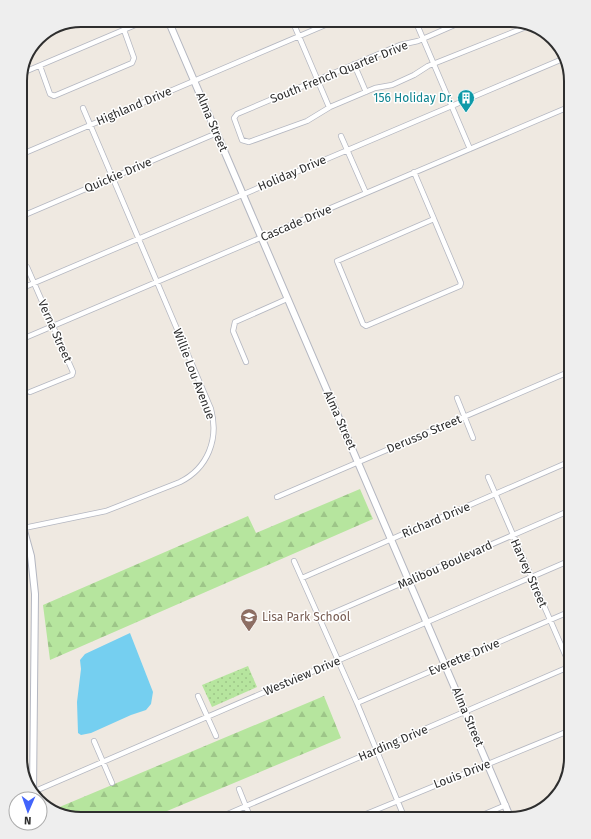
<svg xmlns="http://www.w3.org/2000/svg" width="591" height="839" viewBox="0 0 591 839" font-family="'Fira Sans',sans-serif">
  <defs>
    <pattern id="grass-dots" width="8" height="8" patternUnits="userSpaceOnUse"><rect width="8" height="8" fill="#b6e59e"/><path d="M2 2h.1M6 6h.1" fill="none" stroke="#9dc588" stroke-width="1.8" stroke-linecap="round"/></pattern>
    <pattern id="forest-firs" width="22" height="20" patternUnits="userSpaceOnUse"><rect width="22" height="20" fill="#b6e59e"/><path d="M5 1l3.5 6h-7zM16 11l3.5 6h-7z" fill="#9dc588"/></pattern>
  </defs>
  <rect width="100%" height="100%" fill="#efe9e1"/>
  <path fill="url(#grass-dots)" d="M248,666L257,687L212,707L202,685Z"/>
  <path fill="url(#forest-firs)" d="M360,489L373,519L50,660L43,605L248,516L256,533Z
    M324,696L341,738L148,819H77L50,811Z"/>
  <path fill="#75cff0" d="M130,633L153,692L151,704L146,710L131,715L91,733L81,735L78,733L77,702L81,669L80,660L85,654Z"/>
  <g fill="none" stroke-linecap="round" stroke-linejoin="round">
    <g stroke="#b4b7c1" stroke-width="6">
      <path id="minor" d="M153,20H154
        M292,20L329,107
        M415,20L470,149
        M466,20L418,41L400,45L237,114L234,118L242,140L249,142L307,121L330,107L375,88L392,85L414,75L428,66L531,25
        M354,64L366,92
        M40,66L50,94L54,96L132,63L134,58L124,30
        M22,73L147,20
        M341,136L366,193
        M20,155L337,20
        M414,172L434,219
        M20,217L217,133
        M434,219L461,283L460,286L366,326L363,324L337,261Z
        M20,249L25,261
        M27,267L73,372L72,375L30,392
        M20,289L565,58
        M566,316L571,313
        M20,340L571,106
        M246,362L233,331L235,322L287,299
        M457,398L473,438
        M488,477L571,668
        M277,497L571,371
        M24,528L106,511L180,482C208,468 219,439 211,409L83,108
        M294,561L357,703L405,819
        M302,578L571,461
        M319,619L571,510
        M198,696L216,736
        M357,703L571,611
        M94,741L112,783
        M239,789L251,819
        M33,792L571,560
        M216,819L571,666
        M354,819L571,730
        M473,819L506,805"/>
    </g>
    <g stroke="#b4b7c1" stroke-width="8">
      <path id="tertiary" d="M168,20L511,819
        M20,516L31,556L35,594L33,793"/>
    </g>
    <use href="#minor" stroke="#fff" stroke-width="4.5"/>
    <use href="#tertiary" stroke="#fff" stroke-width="6"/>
  </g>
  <defs>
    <g id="building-pin" transform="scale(0.9)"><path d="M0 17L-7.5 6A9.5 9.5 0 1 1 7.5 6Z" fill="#0f9aa8" stroke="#fff"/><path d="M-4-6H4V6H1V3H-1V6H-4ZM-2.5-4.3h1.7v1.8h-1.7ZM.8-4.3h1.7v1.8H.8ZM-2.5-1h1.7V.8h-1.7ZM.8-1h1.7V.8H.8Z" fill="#fff"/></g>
    <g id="school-pin" transform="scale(0.9)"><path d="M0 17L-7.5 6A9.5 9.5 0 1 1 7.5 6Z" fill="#8d6e63" stroke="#fff"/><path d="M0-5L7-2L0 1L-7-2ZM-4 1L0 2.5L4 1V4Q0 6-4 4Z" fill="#fff"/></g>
  </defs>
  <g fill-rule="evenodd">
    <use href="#building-pin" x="466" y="98"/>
    <use href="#school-pin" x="249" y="617"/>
  </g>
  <g text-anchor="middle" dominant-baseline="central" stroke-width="3" stroke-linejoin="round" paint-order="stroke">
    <g font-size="12" fill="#2e2e2e" stroke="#fff">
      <text transform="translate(339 72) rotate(-22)">South French Quarter Drive</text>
      <text transform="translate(134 106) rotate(-23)">Highland Drive</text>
      <text transform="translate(212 122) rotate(67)">Alma Street</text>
      <text transform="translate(292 173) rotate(-23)">Holiday Drive</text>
      <text transform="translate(118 175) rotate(-23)">Quickie Drive</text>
      <text transform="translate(296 223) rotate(-23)">Cascade Drive</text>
      <text transform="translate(55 331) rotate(66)">Verna Street</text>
      <text transform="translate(194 374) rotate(69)">Willie Lou Avenue</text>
      <text transform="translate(340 420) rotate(66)">Alma Street</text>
      <text transform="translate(424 434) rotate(-23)">Derusso Street</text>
      <text transform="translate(436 520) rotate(-23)">Richard Drive</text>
      <text transform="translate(445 565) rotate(-24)">Malibou Boulevard</text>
      <text transform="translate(529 573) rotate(66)">Harvey Street</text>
      <text transform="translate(464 657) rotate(-23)">Everette Drive</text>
      <text transform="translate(302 676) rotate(-23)">Westview Drive</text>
      <text transform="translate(468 717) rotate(67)">Alma Street</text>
      <text transform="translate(393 743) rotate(-23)">Harding Drive</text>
      <text transform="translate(462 774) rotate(-21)">Louis Drive</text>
    </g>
    <g font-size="12" fill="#0d838f" stroke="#fff" text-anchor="end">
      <text x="453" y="98">156 Holiday Dr.</text>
    </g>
    <g font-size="12" fill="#785e54" stroke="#fff" text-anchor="start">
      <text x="262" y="617">Lisa Park School</text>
    </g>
  </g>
  <path d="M0 0H591V839H0ZM81 27H510A54 54 0 0 1 564 81V758A54 54 0 0 1 510 812H81A54 54 0 0 1 27 758V81A54 54 0 0 1 81 27Z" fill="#eee" fill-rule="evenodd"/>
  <path fill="none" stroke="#2e2e2e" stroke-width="2" d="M81 27H510A54 54 0 0 1 564 81V758A54 54 0 0 1 510 812H81A54 54 0 0 1 27 758V81A54 54 0 0 1 81 27Z"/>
  <g transform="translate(28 811) rotate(182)"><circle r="19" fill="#ffffff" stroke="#ababab"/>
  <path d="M0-3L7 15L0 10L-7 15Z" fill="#4264fb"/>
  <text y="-6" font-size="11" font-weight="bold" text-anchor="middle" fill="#2e2e2e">N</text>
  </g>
</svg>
